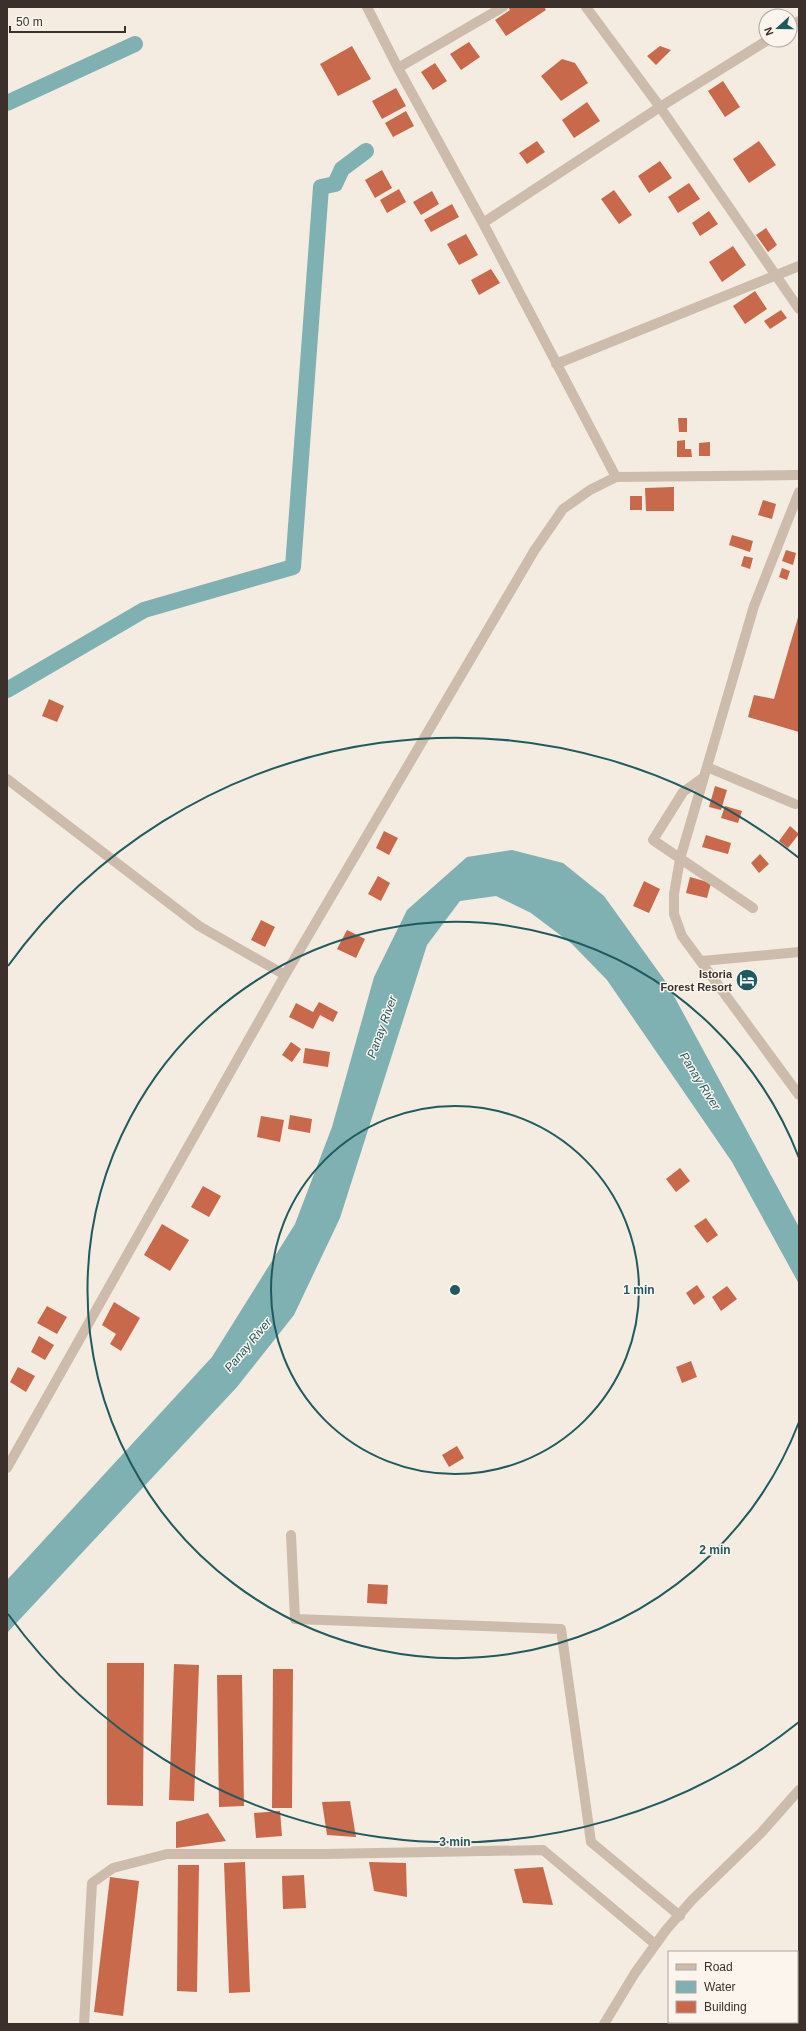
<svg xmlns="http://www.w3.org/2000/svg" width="806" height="2031" viewBox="0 0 806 2031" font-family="Arial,sans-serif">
  <rect width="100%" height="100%" fill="#f4ebe1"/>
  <path fill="#7fb0b2" d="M512,850L563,863L604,896L668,985L799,1227V1284L732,1162L607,980L572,944L531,913L496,896L460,901L427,945L340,1218L294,1315L237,1387L7,1633V1580L212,1357L295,1224L332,1127L374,977L407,910L467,857Z"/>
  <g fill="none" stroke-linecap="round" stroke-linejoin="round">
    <path stroke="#7fb0b2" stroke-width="16" d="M7,103L135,44
      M7,690L144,610L293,567L321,187L335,184L342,169L366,151"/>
  </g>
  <path fill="#c8694b" d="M508,7H544L546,10L506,36L495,20L510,10Z
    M469,42L480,57L461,70L450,54Z
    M352,46L371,79L338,96L320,64Z
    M660,46L671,50L656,65L647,56Z
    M562,59L575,63L588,83L561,101L541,76Z
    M435,63L447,81L433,90L421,72Z
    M723,81L740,107L725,117L708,91Z
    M396,88L406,106L382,119L372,101Z
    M587,102L600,121L574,138L562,120Z
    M406,111L414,126L393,137L385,123Z
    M537,141L545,152L527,164L519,153Z
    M759,141L776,165L749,183L733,159Z
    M660,161L672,178L649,193L638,176Z
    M382,170L392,188L375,198L365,180Z
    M689,183L700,199L678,213L668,197Z
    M399,189L406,202L387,213L380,200Z
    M614,190L632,215L619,224L601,199Z
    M432,191L439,204L421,215L413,202Z
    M452,204L459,217L431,232L424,220Z
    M709,211L718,224L700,236L692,223Z
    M766,228L777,245L768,252L756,235Z
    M466,234L478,255L459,265L447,244Z
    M733,246L746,265L722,282L709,262Z
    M491,269L500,283L479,295L471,280Z
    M755,291L767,309L745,324L733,306Z
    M781,310L787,318L770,329L764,321Z
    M678,418H687V432H679Z
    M685,440V449H691L692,457H677V441Z
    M710,442V456H699V443Z
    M674,487V511H646L645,488Z
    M630,496H642V510H630Z
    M763,500L776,504L772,519L758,515Z
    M732,535L753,541L750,552L729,545Z
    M786,550L796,553L793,565L782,561Z
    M744,556L753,558L750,569L741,566Z
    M782,568L790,571L787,580L779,577Z
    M799,614V732L748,717L754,695L774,699Z
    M49,699L64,706L57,722L42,716Z
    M715,786L727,790L721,810L709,807Z
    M725,806L742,811L738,823L721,818Z
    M790,826L799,834L788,848L779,841Z
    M384,831L398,838L389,855L376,848Z
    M706,835L731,843L728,854L702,847Z
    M760,854L769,864L759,873L751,863Z
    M378,876L390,883L381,901L368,894Z
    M690,877L711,883L707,898L686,893Z
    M644,881L660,889L649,913L633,906Z
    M261,920L275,927L265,947L251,940Z
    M347,930L365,939L356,958L337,949Z
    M319,1002L338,1012L333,1022L320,1015L313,1029L289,1017L296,1003L313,1012Z
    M291,1042L301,1049L292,1062L282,1055Z
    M305,1048L330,1052L328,1067L303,1063Z
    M290,1115L312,1119L310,1133L288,1129Z
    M261,1116L284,1120L280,1142L257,1137Z
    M680,1168L690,1181L676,1192L666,1179Z
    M203,1186L221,1196L209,1217L191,1207Z
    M706,1218L718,1235L707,1243L694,1226Z
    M162,1224L189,1240L170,1271L144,1255Z
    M697,1285L705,1297L694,1305L686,1293Z
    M727,1286L737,1299L721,1311L712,1297Z
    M114,1302L140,1318L121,1351L110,1344L116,1334L102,1325Z
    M47,1306L67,1317L57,1334L37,1323Z
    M39,1336L54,1345L45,1360L31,1352Z
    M691,1361L697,1377L682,1383L676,1367Z
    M18,1367L35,1376L26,1392L10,1382Z
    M457,1446L464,1458L449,1467L442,1455Z
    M368,1584L388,1585L387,1604L367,1603Z
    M107,1663H144L143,1806L107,1805Z
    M174,1664L199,1665L194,1801L169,1800Z
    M273,1669H293L292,1808H272Z
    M217,1675H242L244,1806L219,1807Z
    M350,1801L356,1837L327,1835L322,1802Z
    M280,1811L282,1836L256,1838L254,1813Z
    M208,1813L226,1841L176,1848V1822Z
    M245,1862L250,1992L229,1993L224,1863Z
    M369,1862L406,1863L407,1897L374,1891Z
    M178,1865H199L197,1992L177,1991Z
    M543,1867L553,1905L523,1903L514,1869Z
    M304,1875L306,1908L283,1909L282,1876Z
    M110,1877L139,1881L123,2016L94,2012Z"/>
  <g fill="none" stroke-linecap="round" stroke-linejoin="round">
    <path stroke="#cdbbac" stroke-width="10" d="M367,7L398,68L483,223L616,477
      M586,7L660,107L799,309
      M790,26L799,21
      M398,68L503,7
      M483,223L660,107L768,40
      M556,364L799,266
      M799,492L754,606L680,859L674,894V914L682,936L799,1095
      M707,767L795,804
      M704,777L683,792L653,840L753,908
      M7,779L199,926L285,975
      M702,961L799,952
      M7,1468L285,975L534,551L563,509L590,490L616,477L799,475
      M291,1535L295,1619L561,1629L591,1842L680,1916
      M84,2024L92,1883L113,1868L167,1854H324L543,1850L655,1944
      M604,2024L635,1973L666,1930L692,1900L761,1833L799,1790"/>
  </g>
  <g fill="none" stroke="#1f5a5e" stroke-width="2">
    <circle cx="455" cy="1290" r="184"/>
    <path d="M799 1422A368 368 0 1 1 799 1158"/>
    <path d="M799 1722A552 552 0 0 1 8 1614M8 966A552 552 0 0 1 799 858"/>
  </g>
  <defs>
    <g id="hotel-disc" transform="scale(1.15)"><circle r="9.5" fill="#1f5a5e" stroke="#fbf5ee"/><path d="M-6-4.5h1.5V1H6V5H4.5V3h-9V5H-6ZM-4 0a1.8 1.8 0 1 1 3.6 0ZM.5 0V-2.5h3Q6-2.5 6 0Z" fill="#fff"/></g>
  </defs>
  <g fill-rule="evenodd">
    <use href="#hotel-disc" x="747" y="980"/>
  </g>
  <g text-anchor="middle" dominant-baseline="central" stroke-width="3" stroke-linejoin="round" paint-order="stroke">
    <g font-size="11" font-weight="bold" fill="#3b302b" stroke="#fbf5ee" text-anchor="end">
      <text x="732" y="974">Istoria<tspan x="732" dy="13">Forest Resort</tspan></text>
    </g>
    <g font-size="12" font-style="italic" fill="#1f5a5e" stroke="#fbf5ee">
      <text transform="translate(382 1027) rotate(-70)">Panay River</text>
      <text transform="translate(700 1081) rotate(58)">Panay River</text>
      <text transform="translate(248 1345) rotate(-50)">Panay River</text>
    </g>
  </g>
  <circle cx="455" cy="1290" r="6" fill="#1f5a5e" stroke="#fbf5ee" stroke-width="2"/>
  <g font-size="12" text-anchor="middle" font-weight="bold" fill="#1f5a5e" stroke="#fbf5ee" stroke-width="3" stroke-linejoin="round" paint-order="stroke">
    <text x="639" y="1294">1 min</text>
    <text x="715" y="1554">2 min</text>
    <text x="455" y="1846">3 min</text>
  </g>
  <rect width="806" height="2031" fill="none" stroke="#3b302b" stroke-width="16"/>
  <rect x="668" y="1951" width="130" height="72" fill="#fbf5ee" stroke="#aea6a0"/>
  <rect x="676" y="1964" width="20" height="6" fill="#cdbbac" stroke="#aea6a0"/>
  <text x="704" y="1971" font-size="12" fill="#3b302b">Road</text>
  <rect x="676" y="1981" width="20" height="12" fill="#7fb0b2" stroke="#aea6a0"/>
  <text x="704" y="1991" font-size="12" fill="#3b302b">Water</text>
  <rect x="676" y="2001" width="20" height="12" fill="#c8694b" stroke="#aea6a0"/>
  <text x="704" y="2011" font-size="12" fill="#3b302b">Building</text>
  <g transform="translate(778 28) rotate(249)"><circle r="19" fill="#fbf5ee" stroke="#aea6a0"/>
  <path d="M0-3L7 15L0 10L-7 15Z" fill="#1f5a5e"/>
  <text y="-6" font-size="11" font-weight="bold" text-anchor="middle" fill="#3b302b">N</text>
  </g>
  <path d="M10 26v6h115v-6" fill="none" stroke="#3b302b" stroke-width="2"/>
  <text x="16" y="26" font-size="12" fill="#3b302b" stroke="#fbf5ee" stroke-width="3" paint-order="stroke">50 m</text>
</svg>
